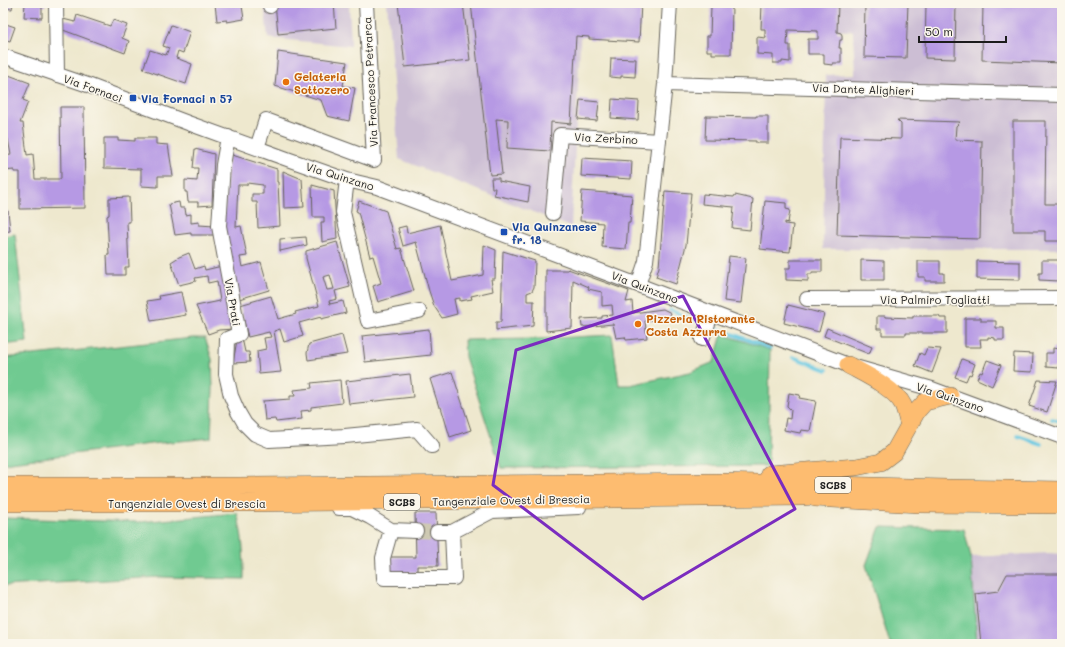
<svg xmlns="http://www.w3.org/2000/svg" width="1065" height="647" viewBox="0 0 1065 647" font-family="Mali,sans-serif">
  <rect width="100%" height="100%" fill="#fbf7ec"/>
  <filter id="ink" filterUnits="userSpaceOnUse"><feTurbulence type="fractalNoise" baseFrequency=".025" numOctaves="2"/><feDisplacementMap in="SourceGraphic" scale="8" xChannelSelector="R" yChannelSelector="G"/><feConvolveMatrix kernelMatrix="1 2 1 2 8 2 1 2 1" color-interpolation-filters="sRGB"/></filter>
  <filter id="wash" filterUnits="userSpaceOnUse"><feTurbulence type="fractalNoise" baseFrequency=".012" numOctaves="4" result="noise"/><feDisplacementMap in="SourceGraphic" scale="16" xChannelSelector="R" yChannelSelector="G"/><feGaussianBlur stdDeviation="0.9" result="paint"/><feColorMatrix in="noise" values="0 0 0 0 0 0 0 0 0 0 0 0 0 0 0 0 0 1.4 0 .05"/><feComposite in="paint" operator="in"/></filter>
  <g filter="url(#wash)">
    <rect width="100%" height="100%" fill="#eee8ce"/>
    <path fill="#ccbed4" d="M264,3H349L351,46L268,38Z
      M387,3H582L571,227L399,159Z
      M759,3H1062V249H823L826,75L855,74L853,31L759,27Z
      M1049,553L1062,554V644H977L971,557Z"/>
    <path fill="#70ca91" stroke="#467356" d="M15,234L27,342L3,345V236Z
      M722,334L770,350L768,466L501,468L465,357L464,340L535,339L612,335L619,385H630L690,372L714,362Z
      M193,338H205L212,359L213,389L211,438L150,444L3,463V358L101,348Z
      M237,513C243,535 244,557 244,579L160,577L3,586V518L140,522Z
      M880,527L964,529L971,557L977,644H890L866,565Z"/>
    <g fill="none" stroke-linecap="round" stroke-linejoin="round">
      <path stroke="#64c7e2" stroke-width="3.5" d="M670,310L700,322
        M716,328L770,348
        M793,357L827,370
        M1052,419L1062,421
        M1018,436L1041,444"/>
    </g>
    <g id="blocks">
      <path fill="#b699e4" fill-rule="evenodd" d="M3,3H13L12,9L3,8Z
        M25,3H45V6H42V18L24,17Z
        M222,3H248V5L242,6L244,19L227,22V20L217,21L215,4Z
        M275,3H334L336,28L278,34Z
        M398,3H463L470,60L405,67Z
        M471,3H641L639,42L589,39V37L576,36L571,124L551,122L550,151L507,148L508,120L496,119L502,174L490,175Z
        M762,3H838L837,32L841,33L842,35V40H840L839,48H841V63H833V65L824,64V54H808V39H818V31L788,30L787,45H790V62L782,61V63H773V55L757,54V37L766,38V36H765V29H761Z
        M865,3H908L906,58L864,57Z
        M926,3H956L955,59L925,58Z
        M983,3H1062V63L982,60Z
        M711,6H732L731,54H712V51H707V36H710Z
        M77,15L110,26L113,20L127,25L122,38L129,41L125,53L63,30V19L75,22Z
        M3,23L15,27L10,41L3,39Z
        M171,25L190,32L183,53L178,51L176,58L192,64L186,84L143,69L150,50L166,55L169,48L163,46Z
        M278,52L347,62L343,86L355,88L349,121L327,116L321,100L275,86Z
        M611,58L636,59L635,77L621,76V78L610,77Z
        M6,74L30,83L23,100L28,102L20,123H23L27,155L33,154L35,179H61L60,107H84L85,208L20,209V172H14V170L3,171V156L11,155L8,139L5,137L3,140V83Z
        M612,99L639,101L638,120L611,118Z
        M580,100L599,102L597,121L578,119Z
        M706,116L756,117V116H768V143H756V141L705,140Z
        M897,120L960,122L956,126L955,140L982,141L980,239L837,235L840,137L901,139V124Z
        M1013,121H1046L1045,204H1062V241H1045V231H1013Z
        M104,138H118V140L135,141V138H156V144L168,145L173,176H158V187L141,186V169L104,168Z
        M195,149L214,154L212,205L198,206V202H188L187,192H185V180L197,181L198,168H193Z
        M229,154L277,169V182H278L280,226L258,228L257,202H252V194H263V185L247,183V185H238L236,227L241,226L247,256L240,257L242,267L261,262L269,290L239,299L223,225Z
        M582,158L632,161L631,179L581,176Z
        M283,171L302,179L304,207L284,208Z
        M491,178H499V181L530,187L528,202L494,195L495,188H492Z
        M312,185L334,191L337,239L322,242L321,222H324V217H313Z
        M582,191L632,195L630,223H628L626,249L602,247L603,223L580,221Z
        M665,191L691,193L686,245L676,284L656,277L659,267Z
        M703,194L734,197L735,195L753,199L750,230L732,228L734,207L702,204Z
        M129,197L130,222H127L129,267H125V275H108L107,255H109L107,216L109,215V198Z
        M359,201L386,211L397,249L401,248L414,291L378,302L373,286L381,283L373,256L370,257L358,212L356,211Z
        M765,201L786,203V209L790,210L788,223L785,222V224L793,225L790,252L760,249Z
        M179,202L180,208H185L186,215L191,214V223L199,222V225L214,226V235H191V233L175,235L169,204Z
        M8,211L10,231L3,232V212Z
        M440,225L452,281L468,278L483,275L484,245L496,250L495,279H491L493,291L471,296L472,299L460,301V298L454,299L457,314L442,318L434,306L429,291L416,242L403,246L398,228L406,226L407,233Z
        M306,237L307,245L280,251V239Z
        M337,242L350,287L335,291L337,299L329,301L330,304L343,301L346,313L321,319V317L299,323L303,336L284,342L280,329L274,331L281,372L259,374L257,351L266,349L264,338L271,337L269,332L248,337L240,305L271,296L278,319L296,314L295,312L319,306L306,258V251ZM330,275L334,289L327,290L323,277Z
        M503,251L535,261L534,287L532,291L527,293V301H534L533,326L496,330V322H501Z
        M189,253L195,269L204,266L205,270L222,266L232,329L219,330L208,334L196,306L220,301L217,281L208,283L207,276L195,278L196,281L179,285L171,262L179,257Z
        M729,256L746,258L741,303L724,301Z
        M790,260H822V272H812V274H808V281L786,280V268H790Z
        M861,260L884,261V280H861Z
        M1042,260H1061L1060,281L1039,280V273H1042Z
        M918,261H940V273H944V281H925V277H918Z
        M977,261L1020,262V280L977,279Z
        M568,269L629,291L626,302L632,301L633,313L663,309L671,313L668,321L664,319L645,321L647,338L626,340L625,337L616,338L613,324L582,327L581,319L602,318V316L613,315L612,305L602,306V292L588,289L589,287L573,280L572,328L546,331V270H567Z
        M181,292L186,315L151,321L147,301L160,299L159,296Z
        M788,305L824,314L819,332L784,323Z
        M877,316H885V317L913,318V316H939L940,318H947V333H906V335H882V329H877Z
        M965,318H981V321H996V328H1004V340H995V338L988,337V339H980L981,347H965Z
        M827,328L872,347L869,354L824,336Z
        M429,329L431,355L365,362L362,336Z
        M342,335L347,354L308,360L307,353L309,344Z
        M242,338L245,352H249L250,362L233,363L237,340Z
        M927,348L941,349L932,373L915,366L920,353L924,355Z
        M1053,348L1060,349L1059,354H1062V360H1059V368L1046,367V353H1053Z
        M1014,353L1033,354L1032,372L1013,371Z
        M962,359L975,364L971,375L969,374L966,381L955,377Z
        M987,360L1001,365L992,386L977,379L980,372L982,373Z
        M452,372L471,430L450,437L441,407H439L430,379Z
        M410,374L413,397L349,404L346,381Z
        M340,380L342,403L311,407V410L301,411L302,419L276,422L275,419L265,420L263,401L290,399V396H295L294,390L312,388L311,383Z
        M1038,380L1057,381L1047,412L1029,406Z
        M789,393L800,395L799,398L816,401L810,431L801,430L800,433L784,430L786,418L790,419L791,410L787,406Z
        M415,513H436L438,566H417V572L390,573V557H416Z
        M1007,574H1062V644H981L976,594L998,591Z"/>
    </g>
  </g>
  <g filter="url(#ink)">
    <use href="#blocks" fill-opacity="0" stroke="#66635a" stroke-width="1"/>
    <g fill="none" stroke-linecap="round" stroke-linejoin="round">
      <path stroke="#cec9b3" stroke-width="14" stroke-dasharray="14 7" stroke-linecap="butt" d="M416,531L437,532"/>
      <g stroke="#66635a" stroke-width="16">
        <path id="minor" d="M56,3L57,75
          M269,3L270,6
          M3,56L85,84L188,123L290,160L347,180L377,187L638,285L848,365L932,389L1062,437
          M665,84L1062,95
          M228,137L223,165L219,226L239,334L227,339L226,374L231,396L238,412L245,424L255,434L269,440L345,436L417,429L432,446
          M257,148L266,120L374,160L366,3
          M347,180L343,212L368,321L419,311
          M553,213L560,135L659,141
          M638,285L646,261L665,84L670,3
          M807,299L1062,298
          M702,339L712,313
          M339,508H352L370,517L391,530L416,531
          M391,530L383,558L384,578H454L452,532
          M437,532H452L492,511L579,507"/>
      </g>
      <g stroke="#66635a" stroke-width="18">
        <path id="major" d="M848,365C864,374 895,388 903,405C906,412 907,419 909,426
          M769,474L856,467L881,462L894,452L917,411L925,402L950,396
          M3,486H238L720,482L947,488L1062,490
          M815,498L918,504L1062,505
          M3,503H247L801,497L827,495"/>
      </g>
      <use href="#minor" stroke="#fff" stroke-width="14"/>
      <use href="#major" stroke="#fdbc70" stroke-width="17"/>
    </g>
  </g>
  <path fill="none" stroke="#7b2cbf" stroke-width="3" stroke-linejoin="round" d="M683,296L795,509L643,599L493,485L516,350Z"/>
  <g fill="#e8710a" stroke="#fbf7ec" stroke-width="1.5">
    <circle cx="286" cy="82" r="4"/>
    <circle cx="638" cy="324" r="4"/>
  </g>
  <g fill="#1a4fb4" stroke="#fbf7ec" stroke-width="1.5">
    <rect x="129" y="94" width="8" height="8" rx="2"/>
    <rect x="500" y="228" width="8" height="8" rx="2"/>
  </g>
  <g text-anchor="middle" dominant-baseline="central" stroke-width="3" stroke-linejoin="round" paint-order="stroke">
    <g fill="#fbf7ec" stroke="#5f5e5a" stroke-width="1">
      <rect x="815" y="477" width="36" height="16" rx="3"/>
      <rect x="384" y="494" width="36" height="16" rx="3"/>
    </g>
    <g font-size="10" font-weight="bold" fill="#1c1c1c">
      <text x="833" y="485">SCBS</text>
      <text x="402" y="502">SCBS</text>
    </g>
    <g font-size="11" font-weight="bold" fill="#c56008" stroke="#fbf7ec" text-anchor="start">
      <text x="294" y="76">Gelateria<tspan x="294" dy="13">Sottozero</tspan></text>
      <text x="646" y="318">Pizzeria Ristorante<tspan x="646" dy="13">Costa Azzurra</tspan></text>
    </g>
    <g font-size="11" fill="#1c1c1c" stroke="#fbf7ec">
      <text transform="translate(370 82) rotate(-93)">Via Francesco Petrarca</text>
      <text transform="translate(93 88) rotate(20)">Via Fornaci</text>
      <text transform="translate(863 89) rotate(2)">Via Dante Alighieri</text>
      <text transform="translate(606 138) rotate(3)">Via Zerbino</text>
      <text transform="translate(340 176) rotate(17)">Via Quinzano</text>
      <text transform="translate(645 287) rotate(21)">Via Quinzano</text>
      <text x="935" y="299">Via Palmiro Togliatti</text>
      <text transform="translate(233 302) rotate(80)">Via Prati</text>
      <text transform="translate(950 397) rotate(19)">Via Quinzano</text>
      <text transform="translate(511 500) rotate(-1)">Tangenziale Ovest di Brescia</text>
      <text x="187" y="503">Tangenziale Ovest di Brescia</text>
    </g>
    <g font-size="11" font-weight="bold" fill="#164399" stroke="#fbf7ec" text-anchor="start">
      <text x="141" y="98">Via Fornaci n 57</text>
      <text x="512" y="226">Via Quinzanese<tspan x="512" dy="13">fr. 18</tspan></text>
    </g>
  </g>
  <rect width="1065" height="647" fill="none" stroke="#fbf7ec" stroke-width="16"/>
  <path d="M919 36v6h87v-6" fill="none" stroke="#1c1c1c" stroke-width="2"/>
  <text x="925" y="36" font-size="12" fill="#1c1c1c" stroke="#fbf7ec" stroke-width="3" paint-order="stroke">50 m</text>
</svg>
